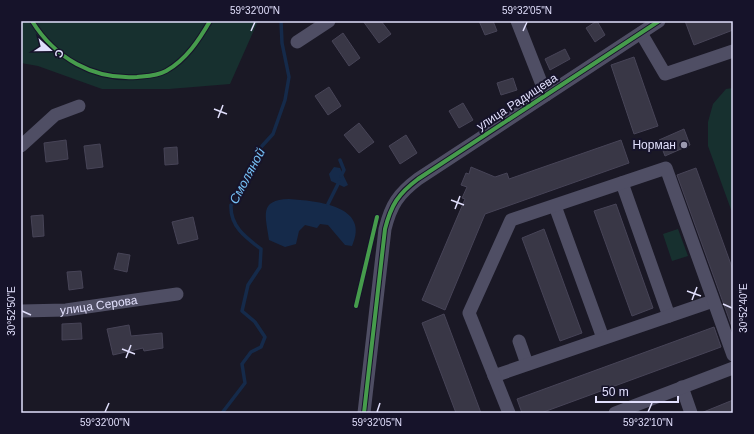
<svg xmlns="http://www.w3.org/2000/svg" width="754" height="434" viewBox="0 0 754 434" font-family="Arial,sans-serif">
  <rect width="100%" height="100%" fill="#1a1825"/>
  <path fill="#17302f" d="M21,21H258L230,84L169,89H102L38,66L21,63Z
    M733,88V215L708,146V122L713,104L726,89Z
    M678,229L688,256L672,261L663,234Z"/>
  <path fill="#152a4a" d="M334,167L340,168L348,185L344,187L331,181L329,174Z
    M289,199C316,201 371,205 352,246L345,245L328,225L320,224L317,228L305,225L299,231L296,244L285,247L269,240C266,216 258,200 289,199Z"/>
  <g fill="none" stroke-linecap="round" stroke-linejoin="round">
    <path stroke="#152a4a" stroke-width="3.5" d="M340,160L344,170L341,176
      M328,204L339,182
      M222,413L245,383L242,364L251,352L261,347L265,337L255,322L242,311L248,285L260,267L261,249C245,237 230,226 231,205L238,199L242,191L245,176L262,146L273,134L285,100L289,77L282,43L281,21"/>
  </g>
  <path fill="#393746" stroke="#474457" d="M363,21H381L391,34L379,43Z
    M479,21H493L497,31L485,35Z
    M597,21L605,35L595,42L586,28Z
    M685,21H733V30L694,45Z
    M343,33L360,58L349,66L332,41Z
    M565,49L570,59L550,70L545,59Z
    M634,57L658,126L634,134L611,65Z
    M513,78L517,90L501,95L497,83Z
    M329,87L341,106L328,115L315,96Z
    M463,103L473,120L459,128L449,111Z
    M359,123L374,142L359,153L344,135Z
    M684,129L690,145L665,156L659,140Z
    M406,135L417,153L400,164L389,146Z
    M66,140L68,159L46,162L44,143Z
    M621,140L629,163L485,214L445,310L422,300L465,199L462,198L467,187L461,185L466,173L469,174L471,167L495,177L507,173L509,179Z
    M100,144L103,167L87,169L84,146Z
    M177,147L178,164L165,165L164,148Z
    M696,168L733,270V330L677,175Z
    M616,204L653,308L632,316L594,211Z
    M43,215L44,236L33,237L31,216Z
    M193,217L198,239L178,244L172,222Z
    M544,229L582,333L560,341L522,238Z
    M118,253L130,255L127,272L114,269Z
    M81,271L83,288L69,290L67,272Z
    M444,314L481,413H456L422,323Z
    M81,323L82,339L62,340V324Z
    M129,325L131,336L162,333L163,348L144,351L143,348L113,355L107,329Z
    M714,327L721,347L541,413H522L517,399Z
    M733,400V413H701Z"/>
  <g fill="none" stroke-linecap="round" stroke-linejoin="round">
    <g stroke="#4f4e64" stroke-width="13">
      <path d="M517,21L546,95"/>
      <path d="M641,33L665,74L733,51"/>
      <path d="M297,42L329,21"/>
      <path d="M21,146L55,115L79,106"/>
      <path d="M622,183L669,316"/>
      <path d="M555,206L603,338"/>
      <path id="s1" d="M21,311L66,310L177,294"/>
      <path d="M519,341L527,364"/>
      <path d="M494,376L713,301"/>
      <path d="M682,387L691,413"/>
      <path d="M364,413L385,229C391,205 398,194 418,179L659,21"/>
      <path d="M509,413L469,313L511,220L666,168L733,355"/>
      <path d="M615,413L733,368"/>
    </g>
    <g stroke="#16132a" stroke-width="6">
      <path id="cycleway" d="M32,21C55,58 93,80 137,77C147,76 157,76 166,71C186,60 199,40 210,21
        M356,306L377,217
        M364,413L385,229C391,205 398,194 418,179L659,21"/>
    </g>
    <use href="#cycleway" stroke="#469c4c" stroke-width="4"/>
  </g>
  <path fill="none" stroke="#e1dffc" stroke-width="1.5" d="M251,31L255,22M523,31L527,22M214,109L227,114M218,118L223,105M451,200L464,205M455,209L460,196M687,291L701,296M692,300L697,287M723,304L732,308M22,311L31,315M122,349L135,354M126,358L131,345M105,412L109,403M377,412L380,403M648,412L652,403"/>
  <circle fill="#9b99b1" stroke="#16132a" stroke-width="1.5" cx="684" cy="145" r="4"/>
  <g text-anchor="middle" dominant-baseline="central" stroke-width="4" stroke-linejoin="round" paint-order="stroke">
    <g font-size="12" fill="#e1dffc" stroke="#16132a">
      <text transform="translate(517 102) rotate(-33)">улица Радищева</text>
      <text stroke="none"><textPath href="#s1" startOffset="78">улица Серова</textPath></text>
    </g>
    <g font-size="12" fill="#e1dffc" stroke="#16132a" text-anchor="end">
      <text x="676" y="145">Норман</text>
    </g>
    <g font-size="13" font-style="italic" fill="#75bff4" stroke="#16132a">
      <text transform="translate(247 176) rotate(-62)">Смоляной</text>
    </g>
  </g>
  <rect width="754" height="434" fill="none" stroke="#16132a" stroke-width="44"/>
  <g transform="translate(50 50) rotate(111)" stroke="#16132a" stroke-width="3" paint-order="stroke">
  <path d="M0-3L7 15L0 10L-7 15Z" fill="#e1dffc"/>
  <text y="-6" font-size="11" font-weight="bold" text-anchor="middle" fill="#e1dffc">С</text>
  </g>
  <path d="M596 396v6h82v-6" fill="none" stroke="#e1dffc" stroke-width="2"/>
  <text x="602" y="396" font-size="12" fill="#e1dffc" stroke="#16132a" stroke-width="3" paint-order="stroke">50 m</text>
  <rect x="22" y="22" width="710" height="390" fill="none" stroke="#e1dffc" stroke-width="1.5"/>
  <g font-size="10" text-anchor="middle" fill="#e1dffc">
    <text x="255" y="14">59°32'00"N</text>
    <text x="527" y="14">59°32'05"N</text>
    <text transform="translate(743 308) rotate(-90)" y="4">30°52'40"E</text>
    <text transform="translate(11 311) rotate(-90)" y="4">30°52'50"E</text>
    <text x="105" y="426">59°32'00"N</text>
    <text x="377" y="426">59°32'05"N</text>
    <text x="648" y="426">59°32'10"N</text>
  </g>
</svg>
